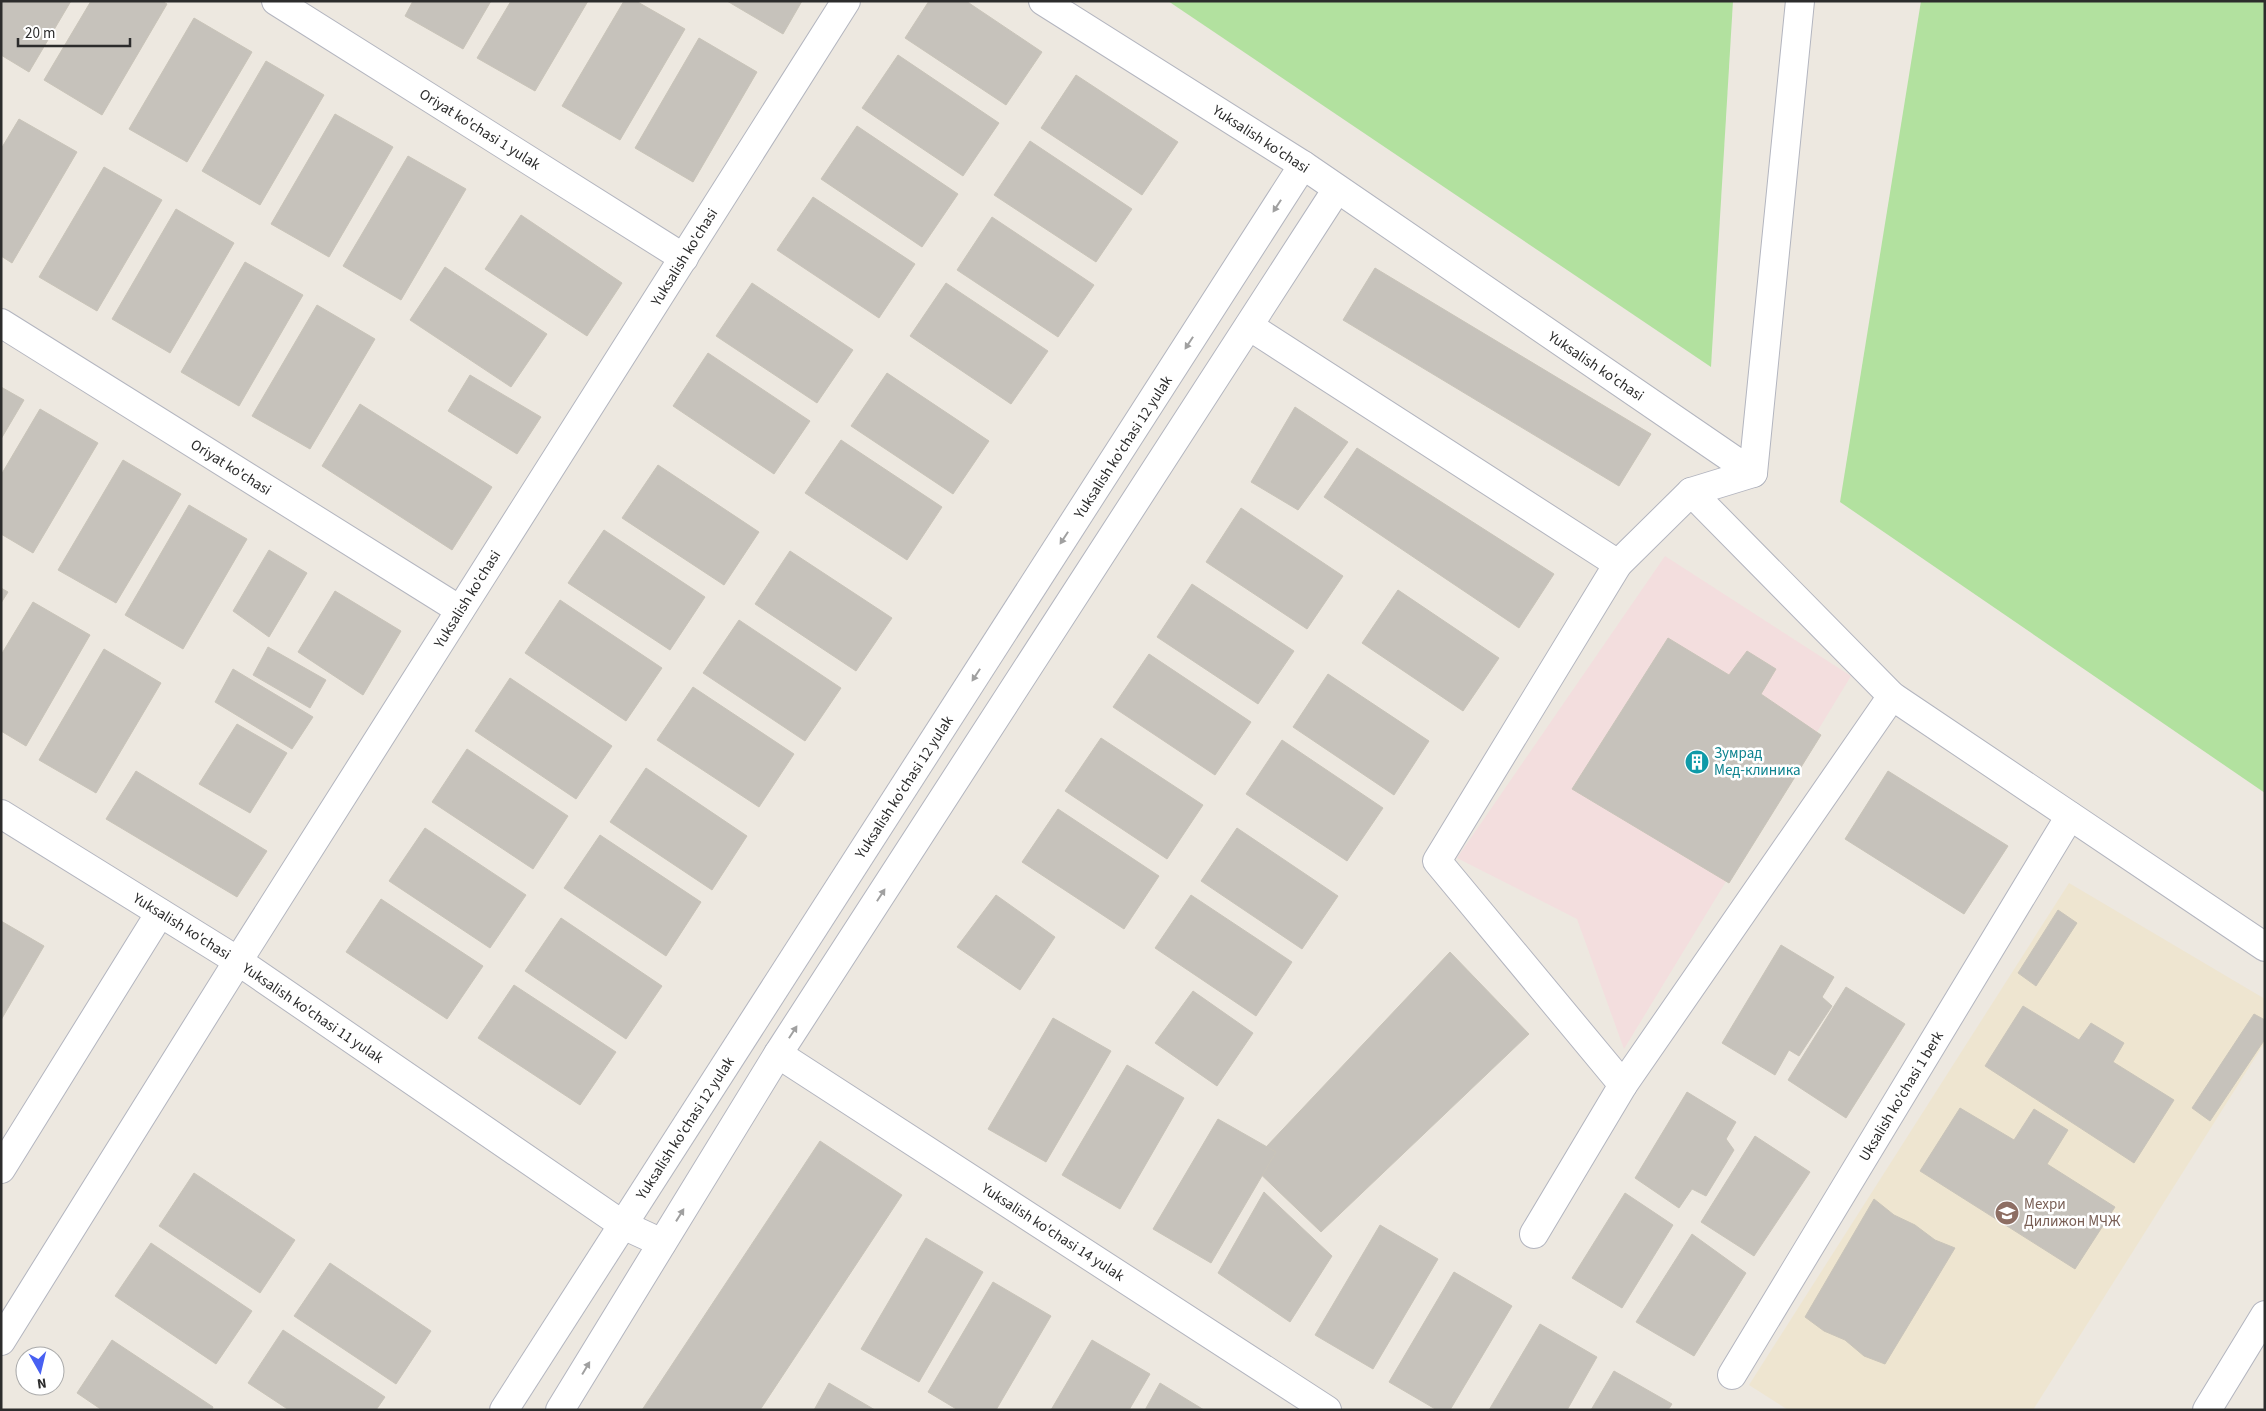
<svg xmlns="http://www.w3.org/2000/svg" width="2266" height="1411" font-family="'Source Sans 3',sans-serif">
	<rect width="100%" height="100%" fill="#ede8e0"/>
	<path fill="#eee5d0" d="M 2069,883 L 2265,999 L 2265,1042 L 2033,1410 L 1788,1410 L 1749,1385 Z"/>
	<path fill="#f3dede" d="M 1665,556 L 1851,676 L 1624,1049 L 1577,919 L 1457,858 Z"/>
	<g fill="#b2e19f">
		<path d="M 1168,1 L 1733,1 L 1711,367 Z"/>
		<path d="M 1921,1 L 2265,1 L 2265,793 L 1840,502 Z"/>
	</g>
	<g fill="#c6c2bb" stroke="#c9c4b9">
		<path d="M 1,1 L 71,1 L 29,72 L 1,55 Z"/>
		<path d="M 91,1 L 162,1 L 167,4 L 102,115 L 44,80 Z"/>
		<path d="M 413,1 L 491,1 L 463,49 L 405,16 Z"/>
		<path d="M 511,1 L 588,1 L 535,91 L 477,58 Z"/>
		<path d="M 624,1 L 636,1 L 685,29 L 620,140 L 562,106 Z"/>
		<path d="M 727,1 L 802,1 L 783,34 Z"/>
		<path d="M 929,1 L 966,1 L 1042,52 L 1006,105 L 905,38 Z"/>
		<path d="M 194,18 L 252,52 L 187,162 L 129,129 Z"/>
		<path d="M 699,38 L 757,72 L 693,182 L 635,148 Z"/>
		<path d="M 898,55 L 999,123 L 963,176 L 862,108 Z"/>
		<path d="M 266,61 L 324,95 L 260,205 L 202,171 Z"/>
		<path d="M 1076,75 L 1178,142 L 1142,195 L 1041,128 Z"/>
		<path d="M 335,114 L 393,147 L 329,257 L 271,224 Z"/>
		<path d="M 19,119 L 77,152 L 12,263 L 1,256 L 1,149 Z"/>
		<path d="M 857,126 L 958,194 L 922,247 L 821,179 Z"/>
		<path d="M 1030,141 L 1132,209 L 1096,262 L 994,195 Z"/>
		<path d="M 408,156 L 466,189 L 401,300 L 343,266 Z"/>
		<path d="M 104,167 L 162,200 L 97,311 L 39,277 Z"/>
		<path d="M 813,197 L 915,264 L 879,318 L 777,250 Z"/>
		<path d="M 176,209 L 234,243 L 170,353 L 112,319 Z"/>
		<path d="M 521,215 L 622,283 L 587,336 L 485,269 Z"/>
		<path d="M 992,217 L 1094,285 L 1058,337 L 957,270 Z"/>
		<path d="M 245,262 L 303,295 L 239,406 L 181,372 Z"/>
		<path d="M 445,267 L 547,334 L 511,387 L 410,320 Z"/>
		<path d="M 1375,268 L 1651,434 L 1619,486 L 1343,320 Z"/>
		<path d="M 752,283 L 853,350 L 817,403 L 716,336 Z"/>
		<path d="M 946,283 L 1048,351 L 1011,404 L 910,336 Z"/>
		<path d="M 317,305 L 375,339 L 310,449 L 252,416 Z"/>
		<path d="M 708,353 L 810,421 L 774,474 L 673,406 Z"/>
		<path d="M 887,373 L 989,441 L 953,494 L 851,426 Z"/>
		<path d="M 470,375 L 541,417 L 517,454 L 448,411 Z"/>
		<path d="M 1,387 L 24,400 L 1,439 Z"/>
		<path d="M 360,404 L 492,487 L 452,550 L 322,466 Z"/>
		<path d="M 1295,407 L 1348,442 L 1298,510 L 1251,482 Z"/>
		<path d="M 40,409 L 98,443 L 33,553 L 1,534 L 1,475 Z"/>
		<path d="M 841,440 L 942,507 L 907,560 L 805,493 Z"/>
		<path d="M 1357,448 L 1554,574 L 1519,628 L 1324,497 Z"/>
		<path d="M 123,460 L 181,494 L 116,603 L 58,570 Z"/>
		<path d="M 658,465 L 759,532 L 724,585 L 622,518 Z"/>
		<path d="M 189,505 L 247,539 L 183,649 L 125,615 Z"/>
		<path d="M 1241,508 L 1343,576 L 1307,629 L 1206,562 Z"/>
		<path d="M 604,530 L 705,597 L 670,650 L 568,583 Z"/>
		<path d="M 269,550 L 307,573 L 269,637 L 233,611 Z"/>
		<path d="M 790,551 L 892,618 L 856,671 L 755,604 Z"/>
		<path d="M 1192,584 L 1294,651 L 1258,704 L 1157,637 Z"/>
		<path d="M 1,588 L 8,592 L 1,603 Z"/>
		<path d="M 1398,590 L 1499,658 L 1463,711 L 1362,643 Z"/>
		<path d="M 335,591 L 401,631 L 363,695 L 298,652 Z"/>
		<path d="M 560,600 L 662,668 L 626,721 L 525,653 Z"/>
		<path d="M 33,602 L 90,635 L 26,746 L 1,731 L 1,655 Z"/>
		<path d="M 739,620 L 841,688 L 805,741 L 703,673 Z"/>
		<path d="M 1668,638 L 1729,675 L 1747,651 L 1776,669 L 1761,694 L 1821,735 L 1729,883 L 1572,789 Z"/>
		<path d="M 268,647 L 326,680 L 310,708 L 253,675 Z"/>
		<path d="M 104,649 L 161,683 L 96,793 L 39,760 Z"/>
		<path d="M 1149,654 L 1251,722 L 1215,775 L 1113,707 Z"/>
		<path d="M 233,669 L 313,717 L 292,749 L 215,702 Z"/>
		<path d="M 1328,674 L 1429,741 L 1394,795 L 1293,727 Z"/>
		<path d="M 510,678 L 612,746 L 576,799 L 475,731 Z"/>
		<path d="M 693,687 L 794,754 L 759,807 L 657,740 Z"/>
		<path d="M 237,724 L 287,753 L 250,813 L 199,784 Z"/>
		<path d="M 1101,738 L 1203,805 L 1167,859 L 1065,791 Z"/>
		<path d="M 1282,740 L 1383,808 L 1347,861 L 1246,794 Z"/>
		<path d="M 467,749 L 568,816 L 533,869 L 432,802 Z"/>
		<path d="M 646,768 L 747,836 L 712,890 L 610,822 Z"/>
		<path d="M 136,771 L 267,851 L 237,897 L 106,819 Z"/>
		<path d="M 1888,771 L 2008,846 L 1964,914 L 1845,839 Z"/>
		<path d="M 1058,809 L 1159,876 L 1124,929 L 1022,862 Z"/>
		<path d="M 425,828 L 526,895 L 490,948 L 389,881 Z"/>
		<path d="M 1237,828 L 1338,896 L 1302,949 L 1201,881 Z"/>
		<path d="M 600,835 L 701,902 L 666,956 L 564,888 Z"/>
		<path d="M 996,895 L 1055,937 L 1020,990 L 957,947 Z"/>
		<path d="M 1191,895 L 1292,962 L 1256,1016 L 1155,948 Z"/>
		<path d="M 381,899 L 483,966 L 447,1019 L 346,952 Z"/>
		<path d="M 2058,910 L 2077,923 L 2036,986 L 2018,973 Z"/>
		<path d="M 561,918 L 662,986 L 626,1039 L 525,971 Z"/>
		<path d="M 1,921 L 44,946 L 1,1020 Z"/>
		<path d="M 1781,945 L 1834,977 L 1822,997 L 1832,1006 L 1799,1056 L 1789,1050 L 1775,1075 L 1722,1043 Z"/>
		<path d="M 1450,952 L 1529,1034 L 1321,1232 L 1250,1164 Z"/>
		<path d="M 514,985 L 616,1052 L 580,1105 L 478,1038 Z"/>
		<path d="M 1846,987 L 1905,1024 L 1846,1118 L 1788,1080 Z"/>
		<path d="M 1193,991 L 1253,1033 L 1217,1086 L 1155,1043 Z"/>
		<path d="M 2023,1006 L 2079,1040 L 2091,1023 L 2124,1043 L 2113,1062 L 2174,1100 L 2134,1163 L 1985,1066 Z"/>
		<path d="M 2254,1014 L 2265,1020 L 2265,1039 L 2210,1121 L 2192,1108 Z"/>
		<path d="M 1053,1018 L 1111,1051 L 1046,1162 L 988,1129 Z"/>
		<path d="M 1127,1065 L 1184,1098 L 1120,1209 L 1062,1175 Z"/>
		<path d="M 1687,1092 L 1736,1122 L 1726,1139 L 1734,1150 L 1706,1196 L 1692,1189 L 1679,1208 L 1635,1178 Z"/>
		<path d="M 1960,1108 L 2014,1140 L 2034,1109 L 2068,1130 L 2047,1164 L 2115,1207 L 2075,1269 L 1920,1171 Z"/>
		<path d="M 1218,1119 L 1276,1152 L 1211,1263 L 1153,1229 Z"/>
		<path d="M 1755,1136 L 1810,1172 L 1754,1256 L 1701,1222 Z"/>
		<path d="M 820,1141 L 902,1195 L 760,1410 L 642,1410 Z"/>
		<path d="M 194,1173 L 295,1240 L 260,1293 L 159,1226 Z"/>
		<path d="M 1264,1192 L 1332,1256 L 1290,1322 L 1218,1273 Z"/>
		<path d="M 1625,1193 L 1673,1225 L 1622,1308 L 1572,1278 Z"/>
		<path d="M 1874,1199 L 1894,1215 L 1915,1225 L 1935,1240 L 1955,1248 L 1885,1364 L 1864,1356 L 1845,1340 L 1824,1331 L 1805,1317 Z"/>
		<path d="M 1380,1225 L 1438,1259 L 1373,1369 L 1315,1335 Z"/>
		<path d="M 1692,1234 L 1746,1273 L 1694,1356 L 1636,1322 Z"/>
		<path d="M 926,1238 L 983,1272 L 919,1382 L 861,1349 Z"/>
		<path d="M 151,1243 L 252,1311 L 216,1364 L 115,1296 Z"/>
		<path d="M 330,1263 L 431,1331 L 396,1384 L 294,1316 Z"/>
		<path d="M 1454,1272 L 1512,1306 L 1450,1410 L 1437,1410 L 1389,1382 Z"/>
		<path d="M 993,1282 L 1051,1316 L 996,1410 L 958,1410 L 928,1392 Z"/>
		<path d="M 1540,1324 L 1597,1357 L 1567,1410 L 1489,1410 Z"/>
		<path d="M 283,1330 L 385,1397 L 376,1410 L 289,1410 L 248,1383 Z"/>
		<path d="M 112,1340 L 213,1407 L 212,1410 L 102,1410 L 77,1393 Z"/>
		<path d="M 1092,1340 L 1150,1374 L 1129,1410 L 1051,1410 Z"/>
		<path d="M 1614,1371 L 1672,1404 L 1668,1410 L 1591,1410 Z"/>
		<path d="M 829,1383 L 875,1410 L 814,1410 Z"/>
		<path d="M 1160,1383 L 1204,1410 L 1145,1410 Z"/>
	</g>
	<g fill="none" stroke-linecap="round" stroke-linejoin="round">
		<defs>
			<g id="minor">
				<path d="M 276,1 L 684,258"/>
				<path d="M 1043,1 L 1303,165 L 1753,473 L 1800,1"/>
				<path d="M 1,323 L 460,610"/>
				<path d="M 1249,326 L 1618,564 L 1437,861 L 1623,1085 L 1534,1234"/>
				<path d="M 1691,492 L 1753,473"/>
				<path d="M 1618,564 L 1691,492 L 1892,696 L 2265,947"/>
				<path d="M 1,814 L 238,961 L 846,1"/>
				<path d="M 778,1054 L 1327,1410"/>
				<path d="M 1623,1085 L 1892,696"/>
				<path d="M 1,1169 L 160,913"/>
				<path d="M 1,1341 L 238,961 L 623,1225 L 662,1243"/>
				<path d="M 1732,1375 L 2070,816"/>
				<path d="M 504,1410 L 1303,165"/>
				<path d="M 560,1410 L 778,1054 L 1337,189"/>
				<path d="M 2207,1410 L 2265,1315"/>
			</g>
		</defs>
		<use href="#minor" stroke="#b3b5bf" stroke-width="30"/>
		<use href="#minor" stroke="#fff" stroke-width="28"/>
	</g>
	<defs><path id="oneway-solid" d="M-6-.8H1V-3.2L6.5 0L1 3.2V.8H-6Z" transform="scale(1.25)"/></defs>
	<g fill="#a0a0a0">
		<use href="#oneway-solid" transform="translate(1277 206) rotate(123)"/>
		<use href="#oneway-solid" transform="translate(1189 343) rotate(123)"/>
		<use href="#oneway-solid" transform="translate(1064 538) rotate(123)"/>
		<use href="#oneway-solid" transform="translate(976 675) rotate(123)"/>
		<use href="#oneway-solid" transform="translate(881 895) rotate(-57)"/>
		<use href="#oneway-solid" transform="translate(793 1032) rotate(-57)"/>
		<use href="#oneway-solid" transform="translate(680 1215) rotate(-58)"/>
		<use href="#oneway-solid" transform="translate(586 1368) rotate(-59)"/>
	</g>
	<defs>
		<symbol id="building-disc" viewBox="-11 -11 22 22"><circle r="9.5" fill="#0f9aa8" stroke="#fff"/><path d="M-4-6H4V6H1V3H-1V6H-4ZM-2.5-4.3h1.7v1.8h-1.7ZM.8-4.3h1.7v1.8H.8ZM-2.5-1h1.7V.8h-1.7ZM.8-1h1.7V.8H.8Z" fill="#fff"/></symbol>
		<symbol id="school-disc" viewBox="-11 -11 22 22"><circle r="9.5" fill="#8d6e63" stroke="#fff"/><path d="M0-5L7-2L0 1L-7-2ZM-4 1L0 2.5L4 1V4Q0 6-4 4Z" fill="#fff"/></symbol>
	</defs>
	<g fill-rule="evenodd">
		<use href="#building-disc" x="1683" y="748" width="28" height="28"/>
		<use href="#school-disc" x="1993" y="1199" width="28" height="28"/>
	</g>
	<g text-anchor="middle" stroke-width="5" stroke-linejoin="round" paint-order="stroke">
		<g font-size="15" fill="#2c2c2c" stroke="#fff">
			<text transform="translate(480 129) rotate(32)" y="5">Oriyat ko'chasi 1 yulak</text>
			<text transform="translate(1261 139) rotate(33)" y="5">Yuksalish ko'chasi</text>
			<text transform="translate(684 257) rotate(-58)" y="5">Yuksalish ko'chasi</text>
			<text transform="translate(1596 366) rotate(34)" y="5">Yuksalish ko'chasi</text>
			<text transform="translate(1123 447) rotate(-57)" y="5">Yuksalish ko'chasi 12 yulak</text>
			<text transform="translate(231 467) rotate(32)" y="5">Oriyat ko'chasi</text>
			<text transform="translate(467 599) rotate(-58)" y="5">Yuksalish ko'chasi</text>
			<text transform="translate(904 787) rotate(-57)" y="5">Yuksalish ko'chasi 12 yulak</text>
			<text transform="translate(182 926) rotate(32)" y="5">Yuksalish ko'chasi</text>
			<text transform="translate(313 1013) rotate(34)" y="5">Yuksalish ko'chasi 11 yulak</text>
			<text transform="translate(1901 1096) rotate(-59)" y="5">Uksalish ko'chasi 1 berk</text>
			<text transform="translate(685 1128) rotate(-57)" y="5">Yuksalish ko'chasi 12 yulak</text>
			<text transform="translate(1053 1232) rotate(33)" y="5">Yuksalish ko'chasi 14 yulak</text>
		</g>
		<g font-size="15" fill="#0d838f" stroke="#fff" text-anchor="start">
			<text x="1714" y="758">Зумрад<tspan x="1714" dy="17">Мед-клиника</tspan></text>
		</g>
		<g font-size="15" fill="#785e54" stroke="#fff" text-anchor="start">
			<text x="2024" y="1209">Мехри<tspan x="2024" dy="17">Дилижон МЧЖ</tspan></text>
		</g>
	</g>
	<rect width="2266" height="1411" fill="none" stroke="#2c2c2c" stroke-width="5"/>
	<g transform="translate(40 1371) rotate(172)"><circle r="24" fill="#ffffff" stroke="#ababab"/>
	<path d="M0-4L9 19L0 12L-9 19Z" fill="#4860f2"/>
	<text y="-8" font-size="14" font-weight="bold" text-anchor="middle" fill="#2c2c2c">N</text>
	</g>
	<path d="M18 38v8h112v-8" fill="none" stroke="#2c2c2c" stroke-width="2.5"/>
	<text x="25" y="38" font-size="15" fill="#2c2c2c" stroke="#ffffff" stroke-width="4" paint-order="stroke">20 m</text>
</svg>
